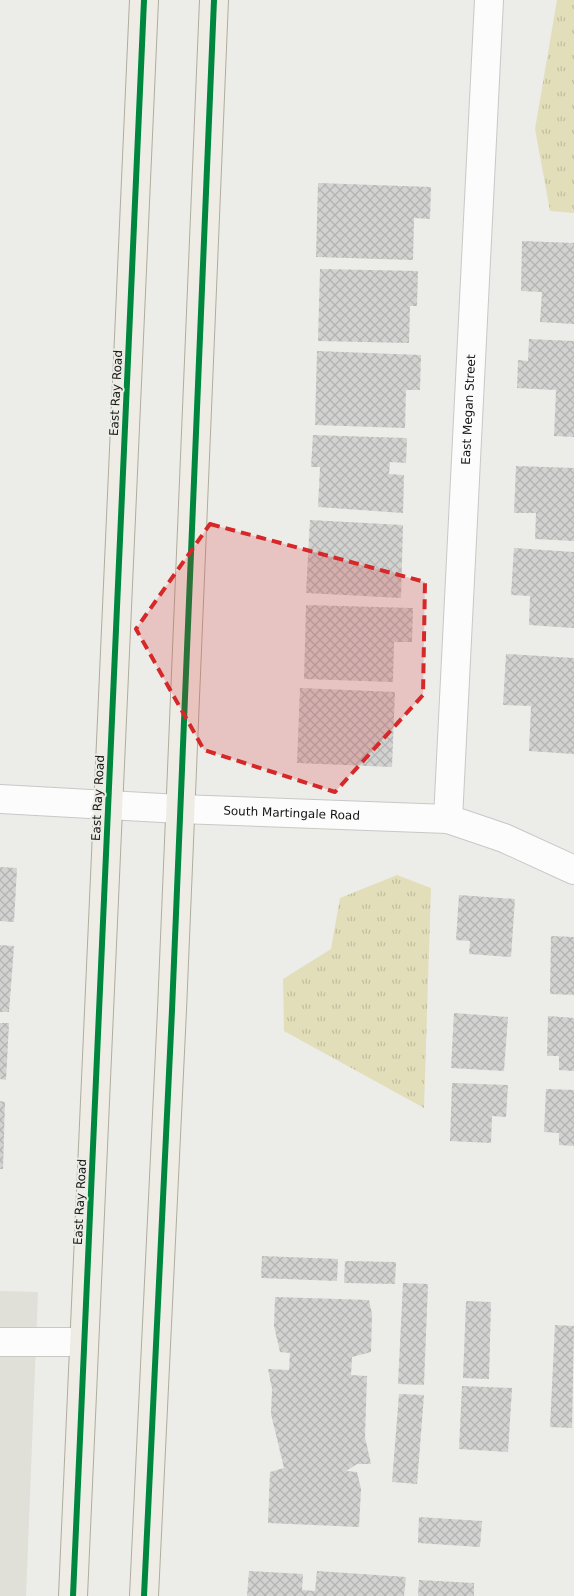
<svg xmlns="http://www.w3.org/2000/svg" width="574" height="1596" font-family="'DejaVu Sans',sans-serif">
	<defs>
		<pattern id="grass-tufts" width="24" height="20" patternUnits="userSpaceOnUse" patternTransform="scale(1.25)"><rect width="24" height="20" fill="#e3deba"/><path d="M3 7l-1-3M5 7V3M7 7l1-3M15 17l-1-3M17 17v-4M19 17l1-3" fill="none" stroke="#c2bd9f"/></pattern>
		<pattern id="building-cross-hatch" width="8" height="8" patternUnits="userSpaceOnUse" patternTransform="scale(1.25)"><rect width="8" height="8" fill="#d2d2d0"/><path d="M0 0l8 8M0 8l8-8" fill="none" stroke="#b3b3b2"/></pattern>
	</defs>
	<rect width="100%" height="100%" fill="#ecece9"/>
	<path fill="#e0e0d8" d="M 0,1291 L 38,1292 L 26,1596 L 0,1596 Z"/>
	<g fill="url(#grass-tufts)">
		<path d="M 557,0 L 574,0 L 574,213 L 550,211 L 535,129 Z"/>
		<path d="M 397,875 L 431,888 L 424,1108 L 284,1031 L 283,979 L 331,949 L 340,898 Z"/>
	</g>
	<g fill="url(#building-cross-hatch)">
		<path d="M 318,183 L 431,187 L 430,219 L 414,218 L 413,260 L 316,257 Z"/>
		<path d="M 522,241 L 574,243 L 574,324 L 540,322 L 542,292 L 521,291 Z"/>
		<path d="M 320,269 L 418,271 L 417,306 L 410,306 L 409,343 L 318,341 Z"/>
		<path d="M 529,339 L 574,341 L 574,437 L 554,436 L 556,390 L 517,388 L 518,360 L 528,361 Z"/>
		<path d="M 317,351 L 421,355 L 420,390 L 406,390 L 405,428 L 315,425 Z"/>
		<path d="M 313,435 L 407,438 L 406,463 L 390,462 L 389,474 L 404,475 L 403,513 L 318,507 L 320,467 L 311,467 Z"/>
		<path d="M 516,466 L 574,468 L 574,541 L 535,539 L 536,513 L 514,513 Z"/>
		<path d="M 310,520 L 403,525 L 401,598 L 306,593 Z"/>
		<path d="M 514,548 L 574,552 L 574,628 L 529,625 L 530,596 L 511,595 Z"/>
		<path d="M 306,605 L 413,608 L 412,642 L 394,642 L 393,682 L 304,679 Z"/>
		<path d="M 506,654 L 574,658 L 574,754 L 529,751 L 531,706 L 503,705 Z"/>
		<path d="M 300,688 L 395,692 L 392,767 L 297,763 Z"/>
		<path d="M 0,867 L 17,868 L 14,922 L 0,921 Z"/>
		<path d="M 459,895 L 515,899 L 511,957 L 469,954 L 470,941 L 456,940 Z"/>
		<path d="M 551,936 L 574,937 L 574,995 L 550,994 Z"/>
		<path d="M 0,945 L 14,946 L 9,1012 L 0,1012 Z"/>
		<path d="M 454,1013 L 508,1017 L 504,1071 L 451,1068 Z"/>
		<path d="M 548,1016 L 574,1018 L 574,1071 L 559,1070 L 559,1056 L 547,1056 Z"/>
		<path d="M 0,1023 L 9,1023 L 6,1080 L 0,1079 Z"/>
		<path d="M 452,1083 L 508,1085 L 506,1117 L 492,1116 L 491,1143 L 450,1141 Z"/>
		<path d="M 546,1089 L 574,1090 L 574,1146 L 559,1145 L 559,1133 L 544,1132 Z"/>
		<path d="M 0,1101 L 5,1102 L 3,1169 L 0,1169 Z"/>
		<path d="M 262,1256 L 338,1259 L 337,1281 L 261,1278 Z"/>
		<path d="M 345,1261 L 396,1262 L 395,1284 L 344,1283 Z"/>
		<path d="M 403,1283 L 428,1284 L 424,1385 L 398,1384 Z"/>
		<path d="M 275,1297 L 369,1300 L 372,1314 L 371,1352 L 352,1357 L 351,1375 L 367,1376 L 365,1437 L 371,1464 L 357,1464 L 346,1471 L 357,1472 L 361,1489 L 359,1527 L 268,1523 L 270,1472 L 284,1468 L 271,1414 L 272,1389 L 268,1369 L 289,1370 L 290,1353 L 280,1352 L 274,1326 Z"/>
		<path d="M 466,1301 L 491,1302 L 489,1379 L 463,1378 Z"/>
		<path d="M 555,1325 L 574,1326 L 572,1428 L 550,1427 Z"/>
		<path d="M 462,1386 L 512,1388 L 508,1452 L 459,1449 Z"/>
		<path d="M 399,1394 L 424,1395 L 417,1484 L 392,1482 Z"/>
		<path d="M 419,1517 L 482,1521 L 480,1547 L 418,1543 Z"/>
		<path d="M 249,1571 L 303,1574 L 302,1590 L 315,1591 L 317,1571 L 406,1577 L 404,1596 L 247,1596 Z"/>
		<path d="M 419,1580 L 474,1583 L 474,1596 L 418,1596 Z"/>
	</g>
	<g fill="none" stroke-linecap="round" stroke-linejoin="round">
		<defs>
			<g id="minor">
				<path id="s1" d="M 0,799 L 180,809 L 448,819 L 504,838 L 574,870"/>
				<path id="s2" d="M 448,819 L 489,0"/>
				<path d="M 0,1342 L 84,1342"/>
			</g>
			<g id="major">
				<path d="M 73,1596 L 144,0"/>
				<path d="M 144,1596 L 172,1010 L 214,0"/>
			</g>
		</defs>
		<use href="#minor" stroke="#c8c8c6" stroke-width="30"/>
		<use href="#major" stroke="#aead9e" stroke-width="30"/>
		<use href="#minor" stroke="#fcfcfc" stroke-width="28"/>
		<use href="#major" stroke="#eeece4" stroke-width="28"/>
		<defs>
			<g id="cycleway">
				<path d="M 73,1596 L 144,0"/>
				<path d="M 144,1596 L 172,1010 L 214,0"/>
			</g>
		</defs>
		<use href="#cycleway" stroke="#edede8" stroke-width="9"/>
		<use href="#cycleway" stroke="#00873e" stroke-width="6"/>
	</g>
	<path fill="#d62828" fill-opacity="0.2" stroke="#d62828" stroke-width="4" stroke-dasharray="10 6" stroke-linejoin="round" d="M 210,524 L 425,582 L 423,695 L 335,792 L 204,750 L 136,629 Z"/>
	<g text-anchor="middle" stroke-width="4" stroke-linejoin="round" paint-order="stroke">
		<g font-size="12" fill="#121210" stroke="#edede8">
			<text transform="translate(116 393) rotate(-87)" y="4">East Ray Road</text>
			<text dy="4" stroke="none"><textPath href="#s2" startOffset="410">East Megan Street</textPath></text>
			<text transform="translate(98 798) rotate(-87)" y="4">East Ray Road</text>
			<text dy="4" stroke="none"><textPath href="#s1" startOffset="292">South Martingale Road</textPath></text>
			<text transform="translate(80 1202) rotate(-87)" y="4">East Ray Road</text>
		</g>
	</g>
</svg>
